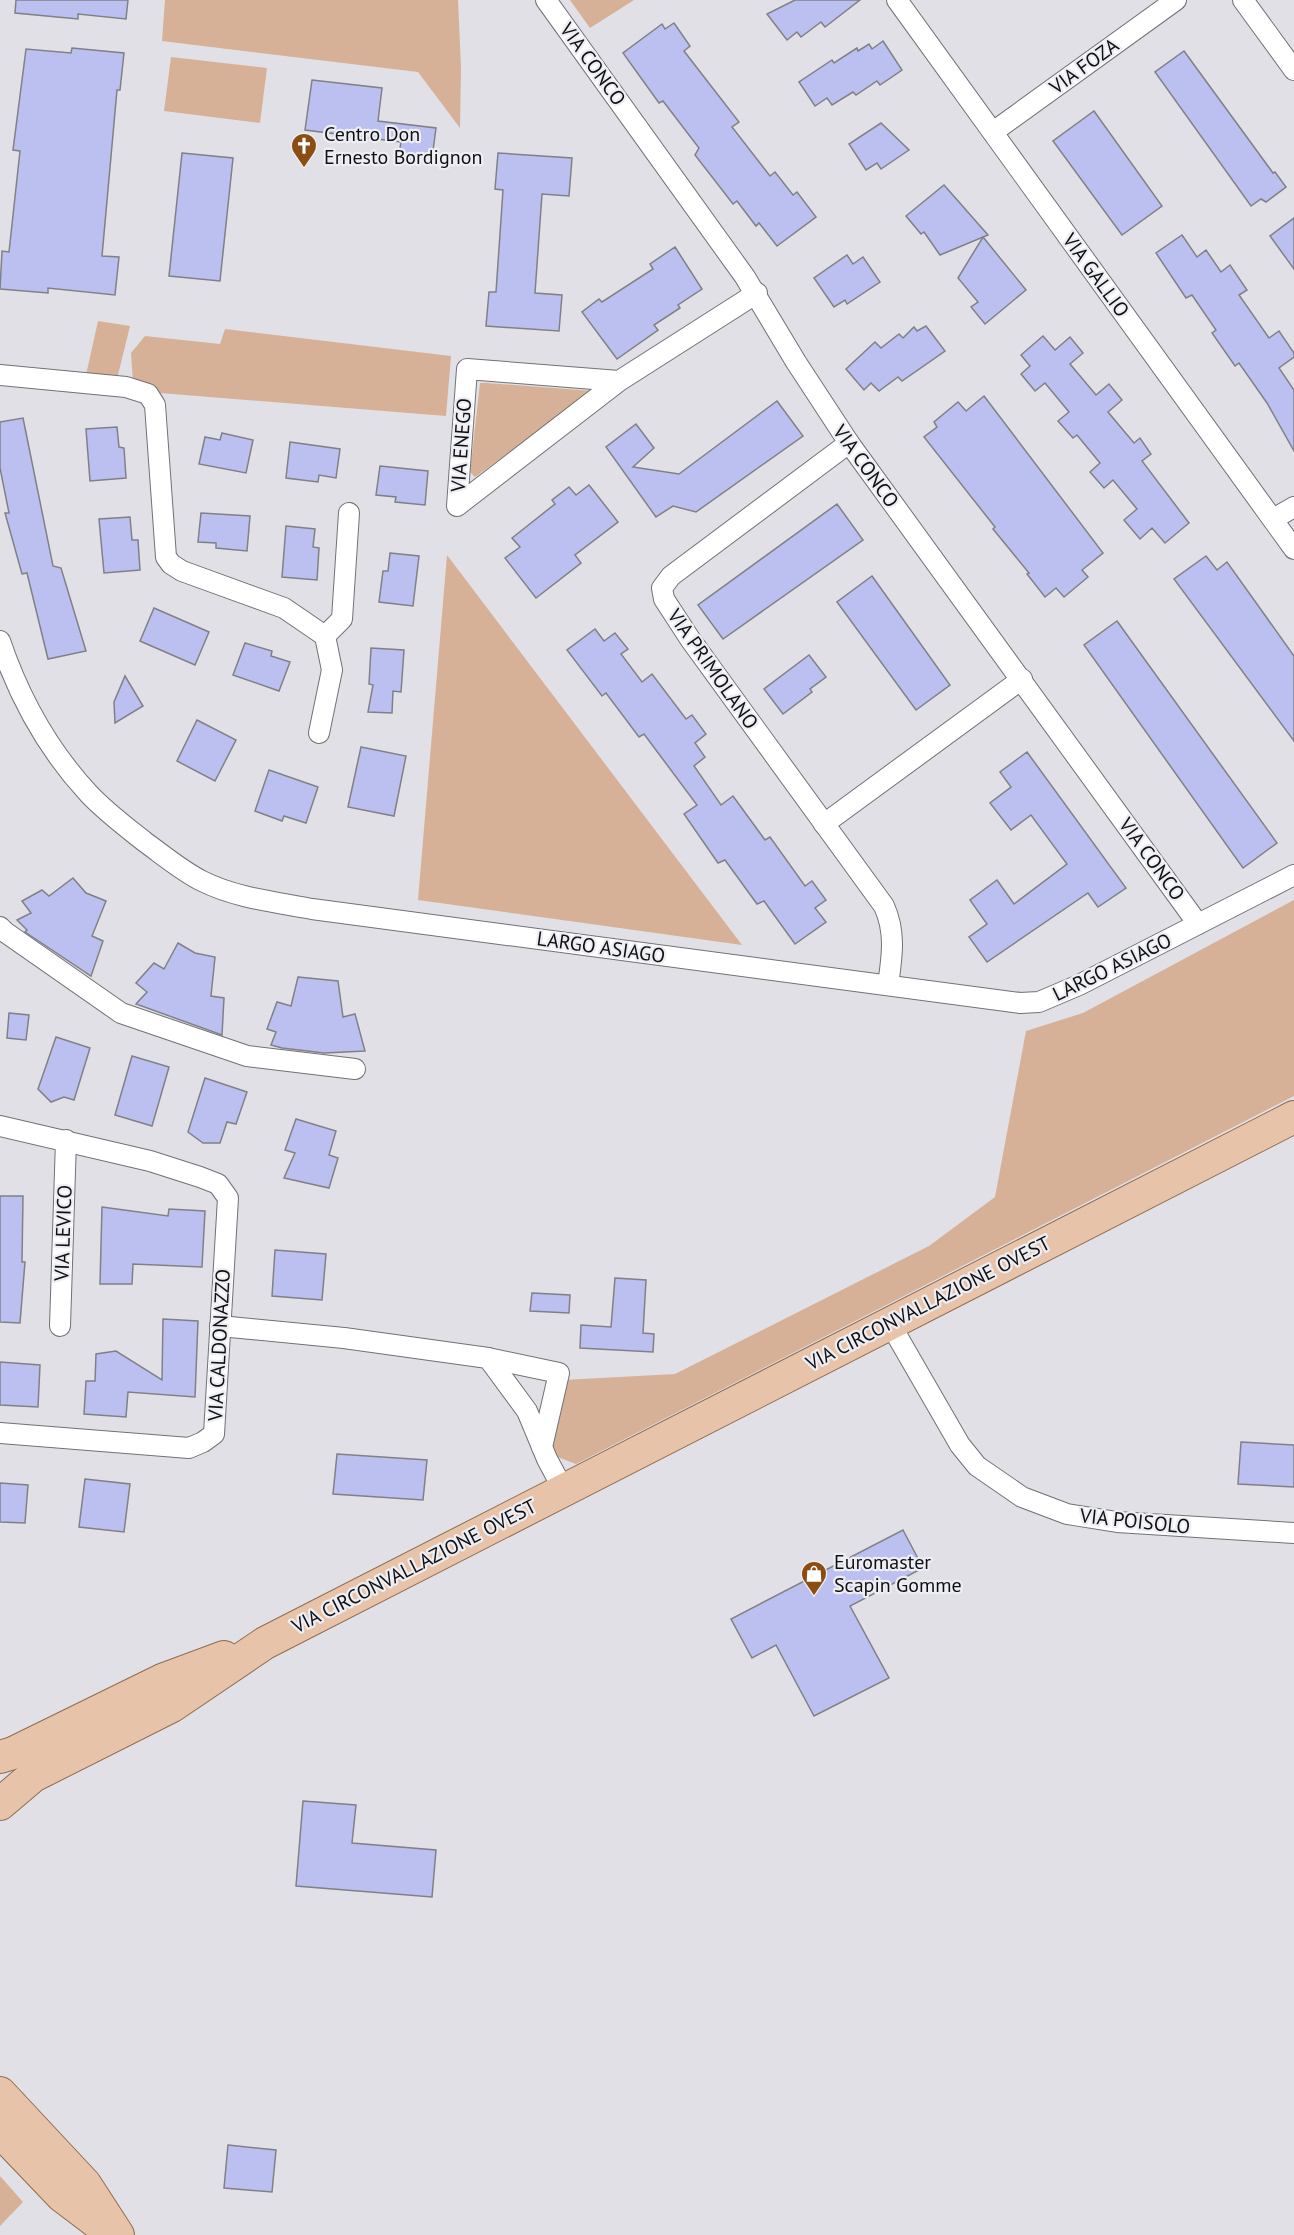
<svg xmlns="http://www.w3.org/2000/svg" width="1294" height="2235" font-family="'PT Sans',sans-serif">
	<rect width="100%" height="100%" fill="#e0e0e6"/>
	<g fill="#d6b197">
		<path d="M 165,0 L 458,0 L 461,68 L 460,128 L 418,72 L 162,41 Z"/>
		<path d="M 570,0 L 634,0 L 590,28 Z"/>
		<path d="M 171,57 L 267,68 L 260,123 L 164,111 Z"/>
		<path d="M 98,321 L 130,326 L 117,379 L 86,375 Z"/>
		<path d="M 225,329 L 451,356 L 446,416 L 160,393 L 133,383 L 131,353 L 145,336 L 220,344 Z"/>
		<path d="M 480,383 L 487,383 L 593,391 L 475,477 L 470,472 Z"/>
		<path d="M 447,555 L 742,945 L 418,900 Z"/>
		<path d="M 1294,900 L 1294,1096 L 576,1464 L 552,1455 L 550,1425 L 563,1380 L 675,1374 L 929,1246 L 995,1197 L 1026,1031 L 1083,1013 Z"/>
		<path d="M 0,2176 L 23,2202 L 0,2226 Z"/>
	</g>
	<g fill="#bbc0f0" stroke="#808186" stroke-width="1.5">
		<path d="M 16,0 L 128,0 L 126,19 L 78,14 L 78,19 L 15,13 Z"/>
		<path d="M 795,0 L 860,0 L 825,27 L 821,22 L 801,37 L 797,32 L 787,40 L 767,14 Z"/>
		<path d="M 674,23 L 690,46 L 684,51 L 739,122 L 732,127 L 770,176 L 775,172 L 793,195 L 797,192 L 816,217 L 777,246 L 759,223 L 756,226 L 737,201 L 733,204 L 695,155 L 699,148 L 663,101 L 659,103 L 623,53 L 662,24 L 665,29 Z"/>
		<path d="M 883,41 L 902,70 L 880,85 L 877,81 L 856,95 L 853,92 L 832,105 L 827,98 L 815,106 L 799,82 L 832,60 L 834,63 L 857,48 L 858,51 L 869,44 L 872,49 Z"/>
		<path d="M 72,48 L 124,53 L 120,90 L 117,90 L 102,256 L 119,257 L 115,295 L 48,288 L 48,293 L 0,289 L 2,251 L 9,252 L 20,151 L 13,150 L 26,49 L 71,53 Z"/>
		<path d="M 1184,51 L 1273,173 L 1275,172 L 1286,187 L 1266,202 L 1261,199 L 1251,206 L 1155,72 Z"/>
		<path d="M 312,80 L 382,88 L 378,121 L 436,128 L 432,158 L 417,156 L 416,163 L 398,161 L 401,142 L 305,130 Z"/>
		<path d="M 1094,111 L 1162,206 L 1122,235 L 1053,141 Z"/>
		<path d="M 881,123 L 909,150 L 881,169 L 877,163 L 866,170 L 849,144 Z"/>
		<path d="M 182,153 L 233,158 L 220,281 L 169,276 Z"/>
		<path d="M 498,153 L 572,158 L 569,196 L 542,194 L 535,293 L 562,295 L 559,331 L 486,326 L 489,292 L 496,292 L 503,190 L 495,189 Z"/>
		<path d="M 944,185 L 988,235 L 940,255 L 924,232 L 921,234 L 906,216 Z"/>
		<path d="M 1294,218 L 1294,269 L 1270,236 Z"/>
		<path d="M 1182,235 L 1197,257 L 1206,250 L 1221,272 L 1230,265 L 1247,290 L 1239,295 L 1269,338 L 1279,331 L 1294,353 L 1294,357 L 1279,368 L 1294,390 L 1294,451 L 1267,403 L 1239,363 L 1235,366 L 1212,333 L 1216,330 L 1192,295 L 1186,298 L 1156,253 Z"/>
		<path d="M 983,237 L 1026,290 L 985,324 L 971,307 L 978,302 L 958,278 Z"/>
		<path d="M 675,247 L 702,289 L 678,305 L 680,308 L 654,325 L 658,330 L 617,359 L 582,312 L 599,299 L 602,302 L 653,269 L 650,264 Z"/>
		<path d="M 847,255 L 853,264 L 863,257 L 880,282 L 847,304 L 845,300 L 834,307 L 814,278 Z"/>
		<path d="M 926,326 L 945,351 L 902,381 L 898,377 L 879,391 L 871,383 L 864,390 L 846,369 L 875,342 L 881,348 L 899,334 L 903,338 L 914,327 L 917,331 Z"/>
		<path d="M 1043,336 L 1055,350 L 1070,337 L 1083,353 L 1070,364 L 1096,395 L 1109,384 L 1122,400 L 1108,412 L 1134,443 L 1140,438 L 1151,454 L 1142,461 L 1189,523 L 1165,543 L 1152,528 L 1140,539 L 1124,520 L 1137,509 L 1113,480 L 1104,488 L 1090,472 L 1100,463 L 1077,435 L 1073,438 L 1058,421 L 1069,412 L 1045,383 L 1035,391 L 1021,374 L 1030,366 L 1021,355 Z"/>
		<path d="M 984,396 L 1103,553 L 1082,570 L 1088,577 L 1064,597 L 1056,588 L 1045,597 L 1027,574 L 1029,573 L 993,529 L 995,527 L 924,437 L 937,427 L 934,422 L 958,402 L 966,411 Z"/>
		<path d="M 777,401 L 803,436 L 696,512 L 673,506 L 656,517 L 606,447 L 636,424 L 654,448 L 633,467 L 679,474 Z"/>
		<path d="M 23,418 L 53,566 L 61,568 L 86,651 L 48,659 L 27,573 L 22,574 L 5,513 L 9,513 L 0,468 L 0,422 Z"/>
		<path d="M 117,427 L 119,447 L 124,448 L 126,478 L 90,481 L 86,429 Z"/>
		<path d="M 222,433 L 253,440 L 246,473 L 199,464 L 205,437 L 220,440 Z"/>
		<path d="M 290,442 L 340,449 L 336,478 L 319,475 L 318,482 L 286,478 Z"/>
		<path d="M 380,466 L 428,471 L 425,505 L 395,502 L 396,497 L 376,495 Z"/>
		<path d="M 589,485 L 618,522 L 575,555 L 581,563 L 536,598 L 505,558 L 520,547 L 512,538 L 555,504 L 552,500 L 569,487 L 576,495 Z"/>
		<path d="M 837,504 L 863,540 L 723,639 L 698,605 Z"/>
		<path d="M 201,513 L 250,516 L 247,551 L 216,548 L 216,543 L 198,542 Z"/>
		<path d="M 130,517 L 132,540 L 138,540 L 140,570 L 104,573 L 99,519 Z"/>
		<path d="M 286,526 L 315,529 L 313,547 L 319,548 L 317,580 L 282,577 Z"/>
		<path d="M 390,553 L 419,556 L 413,606 L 379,602 L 383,571 L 388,571 Z"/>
		<path d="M 1206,556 L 1217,570 L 1227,562 L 1294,656 L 1294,741 L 1174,579 Z"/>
		<path d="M 872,576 L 950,685 L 916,710 L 837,602 Z"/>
		<path d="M 154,608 L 209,632 L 195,665 L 140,641 Z"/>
		<path d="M 1117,621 L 1277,843 L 1243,868 L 1084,645 Z"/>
		<path d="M 595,629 L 604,641 L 615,633 L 628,649 L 621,654 L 642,682 L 652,674 L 686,719 L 692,715 L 706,734 L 695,743 L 705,757 L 694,766 L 721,805 L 733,796 L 765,840 L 770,837 L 805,886 L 812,881 L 826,900 L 815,908 L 826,922 L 795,944 L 764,901 L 757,904 L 725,860 L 718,863 L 684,814 L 697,805 L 644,734 L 639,737 L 606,693 L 602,696 L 567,650 Z"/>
		<path d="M 245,643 L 272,651 L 271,656 L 290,662 L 279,691 L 233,675 Z"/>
		<path d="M 371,648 L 404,650 L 401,692 L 393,691 L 392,713 L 368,712 L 373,685 L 369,684 Z"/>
		<path d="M 809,655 L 826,677 L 810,689 L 812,692 L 783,714 L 764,689 Z"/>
		<path d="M 125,676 L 143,706 L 115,723 L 114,702 Z"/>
		<path d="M 197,720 L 236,740 L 215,781 L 177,761 Z"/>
		<path d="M 361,747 L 406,756 L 394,816 L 348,807 Z"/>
		<path d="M 1027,752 L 1126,888 L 1098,907 L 1088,893 L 987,962 L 969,937 L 987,924 L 970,900 L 997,880 L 1014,904 L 1067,864 L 1031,815 L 1011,830 L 990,803 L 1011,787 L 1000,772 Z"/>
		<path d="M 269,770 L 318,787 L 306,823 L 284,816 L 282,821 L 255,811 Z"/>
		<path d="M 73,878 L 86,893 L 106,901 L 92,936 L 103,941 L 91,976 L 25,932 L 27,930 L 17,920 L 31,913 L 22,901 L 42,890 L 49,896 Z"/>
		<path d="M 178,943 L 195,953 L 215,957 L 211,996 L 224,998 L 222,1035 L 136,1004 L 147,992 L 136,983 L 154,963 L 164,969 Z"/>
		<path d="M 298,977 L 338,981 L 343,1017 L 355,1014 L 365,1051 L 324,1053 L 282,1048 L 271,1045 L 276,1032 L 267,1029 L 277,1002 L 291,1006 Z"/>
		<path d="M 9,1013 L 29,1015 L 26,1040 L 7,1038 Z"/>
		<path d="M 56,1037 L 90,1048 L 74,1100 L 64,1097 L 51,1102 L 38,1089 Z"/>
		<path d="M 132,1056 L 169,1067 L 152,1126 L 115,1115 Z"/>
		<path d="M 205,1078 L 247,1092 L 236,1124 L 227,1122 L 220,1143 L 203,1143 L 188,1132 Z"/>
		<path d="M 296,1119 L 336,1131 L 329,1155 L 338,1158 L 329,1188 L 284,1178 L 295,1153 L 285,1150 Z"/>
		<path d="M 0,1196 L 23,1196 L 22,1262 L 25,1262 L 20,1323 L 0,1322 Z"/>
		<path d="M 102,1207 L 168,1216 L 169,1209 L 205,1211 L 202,1267 L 133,1264 L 132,1284 L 100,1284 Z"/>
		<path d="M 275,1250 L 326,1254 L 322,1300 L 272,1296 Z"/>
		<path d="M 615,1278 L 646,1280 L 643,1333 L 654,1334 L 653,1352 L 580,1348 L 581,1325 L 611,1327 Z"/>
		<path d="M 532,1293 L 570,1295 L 569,1313 L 530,1311 Z"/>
		<path d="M 163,1319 L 198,1321 L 195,1397 L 128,1392 L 126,1417 L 84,1414 L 86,1381 L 95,1381 L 96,1354 L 116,1351 L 162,1380 Z"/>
		<path d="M 0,1362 L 40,1365 L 38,1407 L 0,1405 Z"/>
		<path d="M 1241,1442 L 1294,1445 L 1294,1487 L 1238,1484 Z"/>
		<path d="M 337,1454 L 427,1460 L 423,1500 L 333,1494 Z"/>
		<path d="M 85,1479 L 130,1484 L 124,1532 L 79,1527 Z"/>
		<path d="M 0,1483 L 28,1485 L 25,1523 L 0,1522 Z"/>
		<path d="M 903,1530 L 923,1568 L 850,1606 L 889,1678 L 814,1716 L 776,1645 L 752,1658 L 731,1619 Z"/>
		<path d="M 303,1801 L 356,1805 L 352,1843 L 436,1850 L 432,1897 L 296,1886 Z"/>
		<path d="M 228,2145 L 276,2150 L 272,2192 L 224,2188 Z"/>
	</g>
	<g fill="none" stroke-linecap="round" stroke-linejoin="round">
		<defs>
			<g id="minor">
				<path d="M 546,0 L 745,277 L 796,362 L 849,443 L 1198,924"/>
				<path d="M 897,0 L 1294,549"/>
				<path d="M 1243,0 L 1294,70"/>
				<path d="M 993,132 L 1176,0"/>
				<path d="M 0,375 L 126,387 L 148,394 L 155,405 L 166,557 L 171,564 L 182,571 L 284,608 L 325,636 L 332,670 L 319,733"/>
				<path d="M 619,381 L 467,369 L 457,506 L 619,381 L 757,293"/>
				<path d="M 849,443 L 671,576 L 662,588 L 664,599 L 690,639 L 884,906 C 896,932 892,957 888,985"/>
				<path d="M 1273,519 L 1294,507"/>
				<path d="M 325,636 L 342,619 L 349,513"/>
				<path d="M 0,641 C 19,697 49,751 89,794 C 106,812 126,827 145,842 C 163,855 182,871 202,881 C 236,898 275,902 312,909 L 1020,1003 L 1039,1002 L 1079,985 L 1294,875"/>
				<path d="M 824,824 L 1022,679"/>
				<path d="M 0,927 L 5,932 L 121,1013 L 247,1056 L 355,1069"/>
				<path d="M 0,1126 L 150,1161 L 200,1177 L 218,1184 L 228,1198 L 214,1434 L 203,1442 L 189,1448 L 0,1433"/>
				<path d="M 889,1322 L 960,1445 L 977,1466 L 1022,1497 L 1067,1514 L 1117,1522 L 1294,1533"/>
				<path d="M 60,1326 L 66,1140"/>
				<path d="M 220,1326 L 344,1338 L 488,1358 L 527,1411 L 547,1459 L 563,1489"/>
				<path d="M 488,1358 L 559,1373 L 542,1447"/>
			</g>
			<g id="primary">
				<path d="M 0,1757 L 13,1753 L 162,1680 L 224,1657"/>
				<path d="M 0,1804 L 33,1776 L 172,1706 L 265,1643 L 1294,1117"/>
				<path d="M 0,2093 L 85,2184 L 118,2235"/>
				<path d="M 0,2131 L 62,2196 L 107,2230"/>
			</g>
		</defs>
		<use href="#minor" stroke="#717176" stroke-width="22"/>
		<use href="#primary" stroke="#916c4f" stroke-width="34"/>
		<use href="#minor" stroke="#fff" stroke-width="20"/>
		<use href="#primary" stroke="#e7c4a9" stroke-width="32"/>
	</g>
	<defs>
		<symbol id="church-pin" viewBox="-11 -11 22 30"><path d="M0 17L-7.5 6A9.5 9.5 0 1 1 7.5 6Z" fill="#8b4d11" stroke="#edeef4"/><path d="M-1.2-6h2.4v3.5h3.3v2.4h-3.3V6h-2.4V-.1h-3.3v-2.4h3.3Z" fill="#fff"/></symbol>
		<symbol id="shop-pin" viewBox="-11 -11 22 30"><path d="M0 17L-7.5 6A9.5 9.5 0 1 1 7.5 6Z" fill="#8b4d11" stroke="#edeef4"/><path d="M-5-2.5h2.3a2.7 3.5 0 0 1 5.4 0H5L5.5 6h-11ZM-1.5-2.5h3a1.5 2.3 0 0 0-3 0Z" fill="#fff"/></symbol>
	</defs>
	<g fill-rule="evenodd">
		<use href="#church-pin" x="289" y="131" width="30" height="40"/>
		<use href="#shop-pin" x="799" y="1559" width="30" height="40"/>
	</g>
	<g text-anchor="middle" stroke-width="4.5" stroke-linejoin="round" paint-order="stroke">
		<g font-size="20" fill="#101012" stroke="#edeef4">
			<text transform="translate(593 64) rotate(54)" y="7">VIA CONCO</text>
			<text transform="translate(1084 66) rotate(-36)" y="7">VIA FOZA</text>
			<text transform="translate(1096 275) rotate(54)" y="7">VIA GALLIO</text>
			<text transform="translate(461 445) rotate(-86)" y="7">VIA ENEGO</text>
			<text transform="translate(866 466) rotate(54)" y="7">VIA CONCO</text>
			<text transform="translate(713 669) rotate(55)" y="7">VIA PRIMOLANO</text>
			<text transform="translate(1152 859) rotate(54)" y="7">VIA CONCO</text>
			<text transform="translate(601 947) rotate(8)" y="7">LARGO ASIAGO</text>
			<text transform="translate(1112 967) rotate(-26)" y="7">LARGO ASIAGO</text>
			<text transform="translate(63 1233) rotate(-88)" y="7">VIA LEVICO</text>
			<text transform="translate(928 1303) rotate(-27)" y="7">VIA CIRCONVALLAZIONE OVEST</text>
			<text transform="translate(219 1345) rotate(-87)" y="7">VIA CALDONAZZO</text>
			<text transform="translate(1135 1521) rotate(6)" y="7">VIA POISOLO</text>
			<text transform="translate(414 1566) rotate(-27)" y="7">VIA CIRCONVALLAZIONE OVEST</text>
		</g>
		<g font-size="20" fill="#101012" stroke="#edeef4" text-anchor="start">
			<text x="324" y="141">Centro Don<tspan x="324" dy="23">Ernesto Bordignon</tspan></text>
			<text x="834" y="1569">Euromaster<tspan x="834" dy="23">Scapin Gomme</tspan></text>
		</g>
	</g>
</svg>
